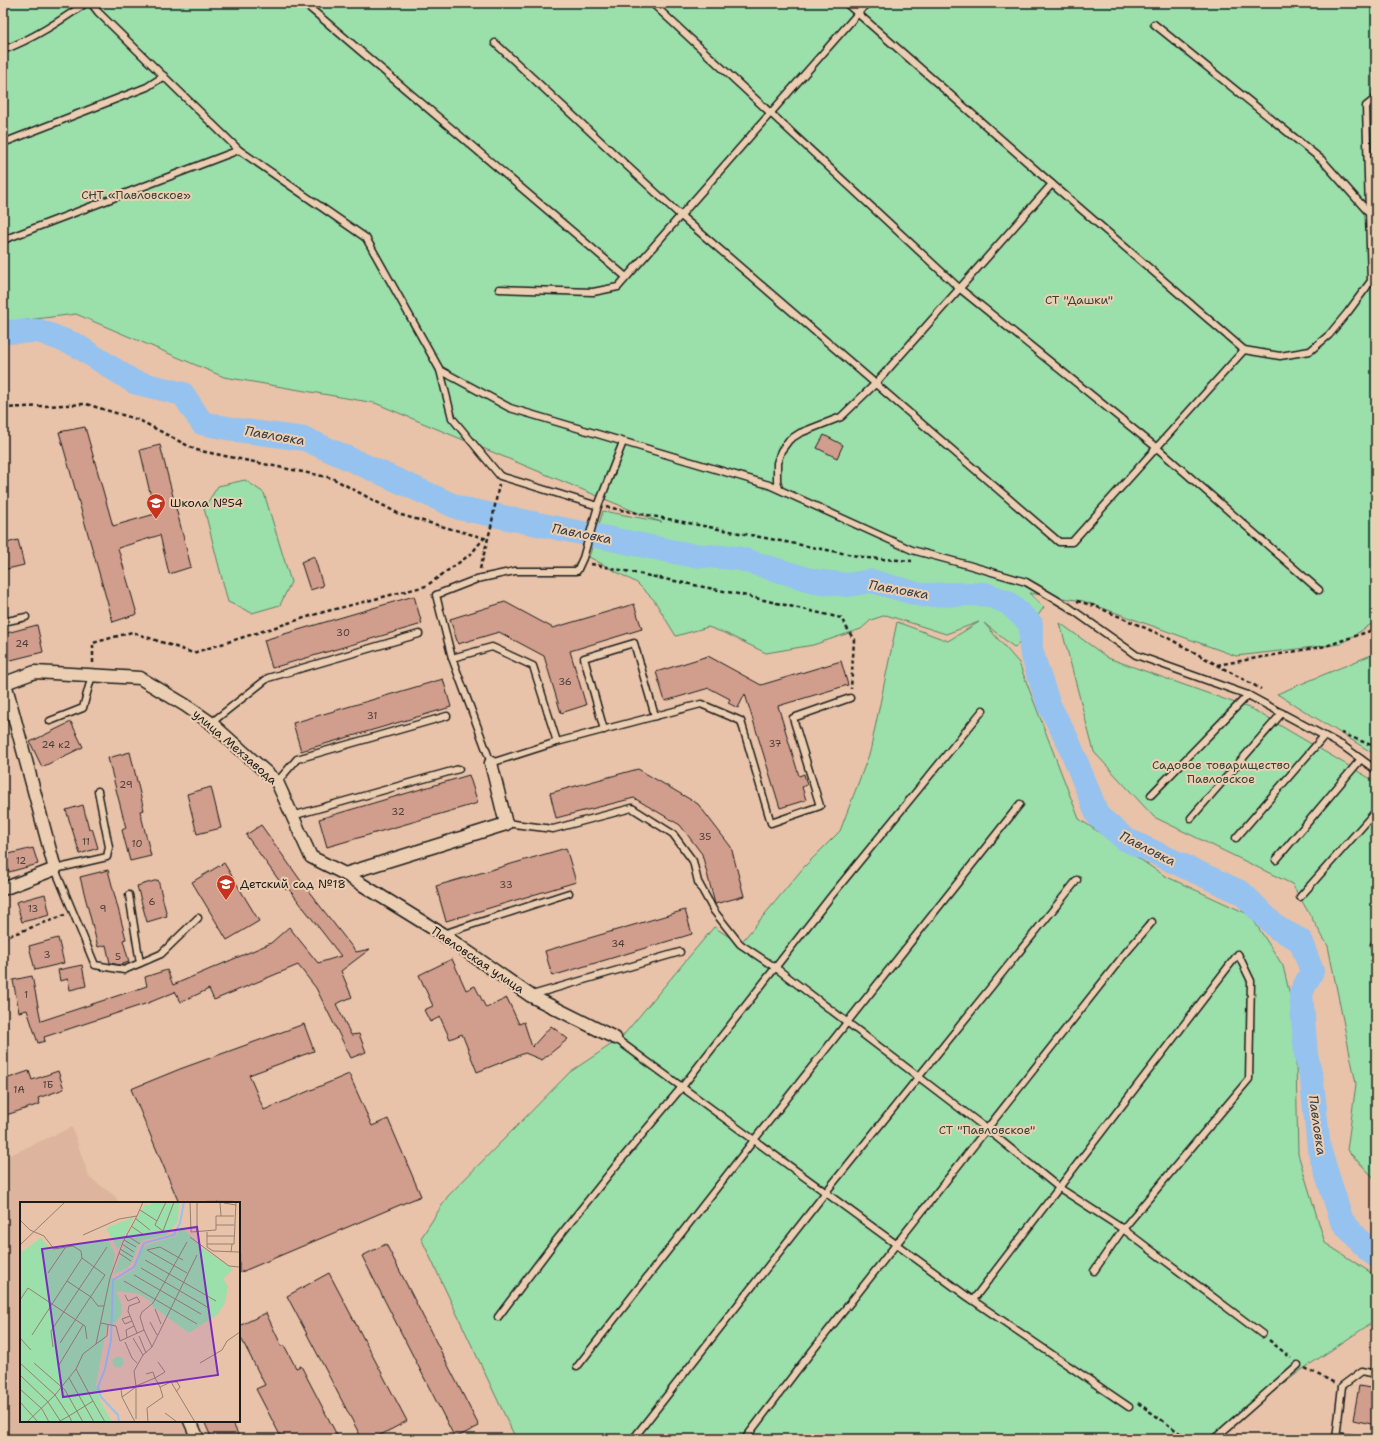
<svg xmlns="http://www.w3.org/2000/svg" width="1379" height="1442" font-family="'Shantell Sans',sans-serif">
	<rect width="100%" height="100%" fill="#e8c3a9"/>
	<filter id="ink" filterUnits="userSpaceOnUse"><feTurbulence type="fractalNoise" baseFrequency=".025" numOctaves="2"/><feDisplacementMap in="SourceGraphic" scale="8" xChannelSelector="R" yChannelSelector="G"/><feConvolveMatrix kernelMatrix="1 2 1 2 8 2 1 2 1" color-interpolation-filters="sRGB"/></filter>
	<g filter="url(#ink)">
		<path fill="#ddb59e" d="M 72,1127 L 89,1177 L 115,1196 L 119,1203 L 21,1203 L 21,1421 L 196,1421 L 202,1439 L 3,1439 L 3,1158 Z"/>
		<g fill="#9bdfab" stroke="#5c7e64">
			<path d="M 3,3 L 1376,3 L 1376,67 L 1372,70 L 1376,228 L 1376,621 L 1341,644 L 1236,656 L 1083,601 L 1029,593 L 1044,607 L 1015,648 L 984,623 L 1019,663 L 1079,819 L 1165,876 L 1250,915 L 1283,966 L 1295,1016 L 1298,1154 L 1325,1243 L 1376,1276 L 1376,1320 L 1300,1371 L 1213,1439 L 516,1439 L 421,1238 L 448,1196 L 570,1072 L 621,1038 L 714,927 L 740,944 L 804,867 L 840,831 L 870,752 L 897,622 L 948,641 L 979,622 L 946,634 L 886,615 L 871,620 L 861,629 L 813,645 L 766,653 L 727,634 L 708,627 L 676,636 L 654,600 L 637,583 L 589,557 L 603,511 L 662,522 L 655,520 L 375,403 L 224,377 L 76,314 L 3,323 Z"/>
			<path d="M 245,480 L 264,493 L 291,582 L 280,605 L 252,613 L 228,602 L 204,508 L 218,486 Z"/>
			<path d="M 1060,623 L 1108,658 L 1252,709 L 1376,782 L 1376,1180 L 1347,1150 L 1356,1084 L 1328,946 L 1292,884 L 1154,817 L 1094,752 Z"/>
			<path d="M 1376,653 L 1376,755 L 1277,694 Z"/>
		</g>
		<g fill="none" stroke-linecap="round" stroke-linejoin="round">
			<path stroke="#95c2ef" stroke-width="24" d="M 3,332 L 39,331 L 76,345 L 134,382 L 183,394 L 202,423 L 237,430 L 305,439 L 459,508 L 690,555 L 737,558 L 814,581 L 848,585 L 871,581 L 921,595 L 985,594 L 1007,602 L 1031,624 L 1031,649 L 1038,673 L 1049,705 L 1068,741 L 1098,816 L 1125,839 L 1242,893 L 1277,928 L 1300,940 L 1312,971 L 1301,993 L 1306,1055 L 1312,1081 L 1319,1149 L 1342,1221 L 1367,1249 L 1376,1256"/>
		</g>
		<g fill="#d19e8e" stroke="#1c1c1c">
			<path d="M 85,427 L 113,526 L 155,514 L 140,450 L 160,445 L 191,567 L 169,574 L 160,535 L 118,548 L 137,614 L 113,622 L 59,432 Z"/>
			<path d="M 824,435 L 843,445 L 837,458 L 817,448 Z"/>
			<path d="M 18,540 L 24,565 L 3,570 L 3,544 Z"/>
			<path d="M 314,556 L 323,586 L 310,590 L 301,562 Z"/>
			<path d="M 414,596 L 422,624 L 272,668 L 264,640 Z"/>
			<path d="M 505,602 L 553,628 L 634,604 L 642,629 L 570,651 L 586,705 L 561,713 L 544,656 L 499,632 L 458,644 L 450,619 Z"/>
			<path d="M 37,625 L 43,652 L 3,662 L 3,634 Z"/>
			<path d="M 708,656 L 761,685 L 841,661 L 848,685 L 778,706 L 799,776 L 804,774 L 807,785 L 802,787 L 806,800 L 780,808 L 745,694 L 738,708 L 728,703 L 730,699 L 709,688 L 665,701 L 656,672 Z"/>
			<path d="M 443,679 L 451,707 L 301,751 L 293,723 Z"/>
			<path d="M 71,722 L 83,747 L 42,767 L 30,742 Z"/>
			<path d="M 130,752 L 144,810 L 140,811 L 151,856 L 130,861 L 122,830 L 126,828 L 108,758 Z"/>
			<path d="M 638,769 L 698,804 L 731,847 L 744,896 L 715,904 L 702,854 L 680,825 L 634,798 L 556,818 L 550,793 Z"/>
			<path d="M 469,775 L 478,803 L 327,847 L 319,819 Z"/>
			<path d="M 211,787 L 221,828 L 197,834 L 187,794 Z"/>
			<path d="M 83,805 L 89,829 L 92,828 L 98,848 L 80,854 L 66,810 Z"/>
			<path d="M 261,825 L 306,888 L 356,952 L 370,949 L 341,971 L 352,997 L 336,1004 L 351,1035 L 359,1034 L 366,1052 L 351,1058 L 316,988 L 298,965 L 214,1000 L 209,989 L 181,1002 L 175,991 L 175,992 L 148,1003 L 44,1037 L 45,1041 L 38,1043 L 27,1010 L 19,1012 L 13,980 L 32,976 L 41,1021 L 147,986 L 145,977 L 167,970 L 173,985 L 271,943 L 289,927 L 318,963 L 341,956 L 288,888 L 286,890 L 246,835 Z"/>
			<path d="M 33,848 L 38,864 L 9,872 L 5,855 Z"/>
			<path d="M 566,848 L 576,882 L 446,921 L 436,886 Z"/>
			<path d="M 224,863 L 259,921 L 227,940 L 192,882 Z"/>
			<path d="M 108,870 L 126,939 L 123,940 L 129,962 L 120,965 L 110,963 L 106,945 L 98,947 L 80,877 Z"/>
			<path d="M 158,880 L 167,916 L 147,922 L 137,886 Z"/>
			<path d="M 45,894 L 50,915 L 22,922 L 16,902 Z"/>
			<path d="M 685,910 L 692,934 L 552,976 L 545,951 Z"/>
			<path d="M 58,938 L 64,963 L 35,970 L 29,946 Z"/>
			<path d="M 452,959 L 466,990 L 475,986 L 486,1008 L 507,998 L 519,1024 L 524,1022 L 532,1047 L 551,1026 L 568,1039 L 542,1060 L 525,1053 L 477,1072 L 462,1034 L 450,1039 L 440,1017 L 430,1022 L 424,1010 L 433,1006 L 419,975 Z"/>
			<path d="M 82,965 L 86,986 L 70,990 L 68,979 L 60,981 L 58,970 Z"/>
			<path d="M 304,1024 L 314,1051 L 249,1075 L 264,1110 L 349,1074 L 372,1126 L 388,1119 L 421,1196 L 239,1273 L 239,1203 L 179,1203 L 131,1089 L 180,1069 Z"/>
			<path d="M 29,1071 L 32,1080 L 58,1071 L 64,1089 L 38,1098 L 40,1104 L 3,1116 L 3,1080 Z"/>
			<path d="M 386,1244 L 479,1426 L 455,1438 L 362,1256 Z"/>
			<path d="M 329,1273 L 407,1421 L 373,1439 L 362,1439 L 287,1296 Z"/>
			<path d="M 266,1313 L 282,1347 L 284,1345 L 296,1368 L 301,1366 L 339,1439 L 282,1439 L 256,1389 L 265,1385 L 239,1334 L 239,1326 Z"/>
			<path d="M 1359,1386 L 1376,1389 L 1376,1425 L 1353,1420 Z"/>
			<path d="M 204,1421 L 232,1421 L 240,1439 L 212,1439 Z"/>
		</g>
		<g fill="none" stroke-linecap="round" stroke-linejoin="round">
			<defs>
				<g id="service">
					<path d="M 91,3 L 98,12 L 239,150 L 366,238 L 440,370 L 510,408 L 769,485 L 912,550 L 968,565 L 1026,582 L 1067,606 L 1136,655 L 1248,695 L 1343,746 L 1376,770"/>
					<path d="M 304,3 L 626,277"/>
					<path d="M 652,3 L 959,288 L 1157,448 L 1319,590"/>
					<path d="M 1154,24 L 1322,160 L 1369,213"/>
					<path d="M 495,43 L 681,216 L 1059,542 L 1072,542 L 1244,350"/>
					<path d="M 3,50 C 33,39 60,21 86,3"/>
					<path d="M 3,143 L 147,87 L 164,76"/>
					<path d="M 1052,184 L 1244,350 L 1280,356 L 1310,351 L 1329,335 L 1348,312 L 1371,281 L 1366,106 L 1376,98"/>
					<path d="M 3,240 L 239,150"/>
					<path d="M 499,289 L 593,292 L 618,287 L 867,3"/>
					<path d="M 440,370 L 452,418 L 500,476 L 598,506"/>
					<path d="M 623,442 L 598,506 L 583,558 L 577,571 L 515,571 L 477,579 L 436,595 L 452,658 L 491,763 L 557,742 L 701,704 L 741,721 L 771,823 L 820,806 L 793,718 L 850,698"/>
					<path d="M 779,489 L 777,480 L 777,463 L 781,451 L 789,440 L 800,433 L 841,417 L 875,384 L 1052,184 L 846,3"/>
					<path d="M 3,622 L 26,617"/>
					<path d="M 452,658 L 492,647 L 533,666 L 557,742"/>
					<path d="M 50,721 L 83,708 L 92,675"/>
					<path d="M 211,723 L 268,678 L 419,634"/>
					<path d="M 604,730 L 584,658 L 634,643 L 655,716"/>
					<path d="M 277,782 L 297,759 L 447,716"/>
					<path d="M 98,791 L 109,847 L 107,857 L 55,869 L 95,965 L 124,970 L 161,954 L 198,918"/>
					<path d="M 1151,795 L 1248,695"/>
					<path d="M 292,816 L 459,769"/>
					<path d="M 1191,818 L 1282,713"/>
					<path d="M 506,823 L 553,829 L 632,808 L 673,834 L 693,861 L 698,882 L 714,911 L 740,944 L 776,968 L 983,1126 L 1058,1187 L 1123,1229 L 1262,1334"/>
					<path d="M 1236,838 L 1324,736"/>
					<path d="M 1276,860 L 1361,759"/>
					<path d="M 129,895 L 140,963"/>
					<path d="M 1300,897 L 1376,811"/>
					<path d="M 443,934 L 569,893"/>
					<path d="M 1374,945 L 1376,943"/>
					<path d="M 532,995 L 680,952"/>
					<path d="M 615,1038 L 968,1297 L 1129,1407"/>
					<path d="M 973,1300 L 1238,954 L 1251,981 L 1249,1079 L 1123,1229 L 1094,1271"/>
					<path d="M 498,1317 L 554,1243 L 614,1168 L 682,1087 L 832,895 L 983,710"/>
					<path d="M 577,1367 L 754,1140 L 1020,804"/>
					<path d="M 1336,1436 L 1357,1439"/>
					<path d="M 633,1439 L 826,1192 L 1077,880"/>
					<path d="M 745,1439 L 798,1369 L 1123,956 L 1152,922"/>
					<path d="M 1214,1439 L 1298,1365"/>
					<path d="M 1336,1439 L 1342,1386 L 1362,1371 L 1376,1374"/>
				</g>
				<g id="minor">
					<path d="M 345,874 L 442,934 L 531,996 L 615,1038"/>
					<path d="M 3,889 L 55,869 L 5,683 L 35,672 L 140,678 L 185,705 L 211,723 L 277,782 L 311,857 L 345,874 L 506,824 L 491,763"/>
					<path d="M 190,1421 L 198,1439"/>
				</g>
			</defs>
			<use href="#service" stroke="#1c1c1c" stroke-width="9"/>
			<use href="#minor" stroke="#1c1c1c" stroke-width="15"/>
			<g stroke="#1c1c1c" stroke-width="2.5" stroke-dasharray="4 3" stroke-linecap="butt">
				<path d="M 3,408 L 86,404 L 139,420 L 196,450 L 332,478 L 401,515 L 488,539"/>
				<path d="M 606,507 L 868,558 L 912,561"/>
				<path d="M 591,564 L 738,594 L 841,618 L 854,640 L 851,689"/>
				<path d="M 480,569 L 491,527 L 499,484"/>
				<path d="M 1077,601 L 1095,606 L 1168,638 L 1261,689"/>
				<path d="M 93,663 L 93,643 L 132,632 L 193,653 L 320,613 L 426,586 L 471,554 L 484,538"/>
				<path d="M 1217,665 L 1326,646 L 1376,629"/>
				<path d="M 1341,733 L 1376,747"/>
				<path d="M 3,938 L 65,915"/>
				<path d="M 1269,1340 L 1291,1358"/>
				<path d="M 1305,1368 L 1335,1383"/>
				<path d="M 1138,1403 L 1188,1439"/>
			</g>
			<use href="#service" stroke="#eccfb2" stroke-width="6"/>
			<use href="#minor" stroke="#eccfb2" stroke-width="12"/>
		</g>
	</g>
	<defs>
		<symbol id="school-pin" viewBox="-11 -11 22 30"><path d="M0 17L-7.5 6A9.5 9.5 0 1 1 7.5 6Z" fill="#c8321e" stroke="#eccfb2"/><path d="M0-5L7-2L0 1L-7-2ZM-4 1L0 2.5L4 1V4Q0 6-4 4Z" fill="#fff"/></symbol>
	</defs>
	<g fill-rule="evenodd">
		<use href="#school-pin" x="145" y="492" width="22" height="30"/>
		<use href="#school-pin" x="215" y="873" width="22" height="30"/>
	</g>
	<g text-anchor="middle" stroke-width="4" stroke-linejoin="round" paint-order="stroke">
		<g font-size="10" fill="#493c38">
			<text x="343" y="636">30</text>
			<text x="22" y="647">24</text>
			<text x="565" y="685">36</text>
			<text x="372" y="719">31</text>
			<text x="775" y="747">37</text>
			<text x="56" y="748">24 к2</text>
			<text x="126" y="788">29</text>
			<text x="398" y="815">32</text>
			<text x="705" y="840">35</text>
			<text x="86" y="845">11</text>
			<text x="137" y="847">10</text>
			<text x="21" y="864">12</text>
			<text x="506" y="888">33</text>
			<text x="152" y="905">6</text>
			<text x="33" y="912">13</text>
			<text x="103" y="912">9</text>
			<text x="618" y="947">34</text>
			<text x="47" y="958">3</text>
			<text x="118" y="960">5</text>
			<text x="26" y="998">1</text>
			<text x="48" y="1088">1Б</text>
			<text x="19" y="1093">1А</text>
		</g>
		<g font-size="12" fill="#354339" stroke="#eccfb2">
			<text x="136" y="199">СНТ «Павловское»</text>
			<text x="1079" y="304">СТ "Дашки"</text>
			<text x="1221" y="769">Садовое товарищество<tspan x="1221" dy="14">Павловское</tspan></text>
			<text x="987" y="1134">СТ "Павловское"</text>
		</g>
		<g font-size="12" fill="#1c1c1c" stroke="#eccfb2" text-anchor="start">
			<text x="170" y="507">Школа №54</text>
			<text x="240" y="888">Детский сад №18</text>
		</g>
		<g font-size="12" fill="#1c1c1c" stroke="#eccfb2">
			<text transform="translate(235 747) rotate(41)" y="4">улица Мехзавода</text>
			<text transform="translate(478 960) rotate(34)" y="4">Павловская улица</text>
		</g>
		<g font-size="13" font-style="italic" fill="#343d46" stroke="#eccfb2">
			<text transform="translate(275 435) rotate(10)" y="5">Павловка</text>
			<text transform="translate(582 533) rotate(11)" y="5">Павловка</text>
			<text transform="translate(899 589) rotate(10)" y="5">Павловка</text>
			<text transform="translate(1148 848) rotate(27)" y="5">Павловка</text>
			<text transform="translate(1318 1125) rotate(82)" y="5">Павловка</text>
		</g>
	</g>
	<g transform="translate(20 1202)">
		<rect width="220" height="220" fill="#e8c3a9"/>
		<path d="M 131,0 L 159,0 L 158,19 L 146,33 L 124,38 L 118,43 L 113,59 L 107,66 L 94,72 L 107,34 L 125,2 L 130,4 ZM 114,15 L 104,36 L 98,48 L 86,26 ZM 161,24 L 181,45 L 213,67 L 203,77 L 208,84 L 205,101 L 198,112 L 169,131 L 132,104 L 133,101 L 119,92 L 96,89 L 102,103 L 101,113 L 94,123 L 89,122 L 88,119 L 76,182 L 80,199 L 92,220 L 0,220 L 0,51 L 21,36 L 30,47 L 88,37 L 95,52 L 91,75 L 97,78 L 115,67 L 122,47 L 127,43 L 156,34 ZM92.5 160a5.5 5.5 0 1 1 11 0a5.5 5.5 0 1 1-11 0Z" fill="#9bdfab"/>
		<path fill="none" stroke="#95c2ef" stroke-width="2" d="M 99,220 L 98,213 L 81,195 L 78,185 L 85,167 L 91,138 L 93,78 L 114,65 L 124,41 L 154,33 L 160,21 L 164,0"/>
		<path fill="none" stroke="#968071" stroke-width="1" d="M 146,0 L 135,23 L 143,29 L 154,0M 170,0 L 171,30 L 196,28 L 196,23 L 214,23M 187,0 L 204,0M 200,1 L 201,14M 204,1 L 216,3M 120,8 L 137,19M 115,16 L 130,28M 0,18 L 10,28 L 24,34 L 34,47 L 53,44 L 61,49 L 62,56 L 47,79M 196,23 L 196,14 L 214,14M 111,24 L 124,33M 220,24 L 220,71M 177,30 L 177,0M 187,30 L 187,34 L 214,34M 63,33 L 99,17 L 117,14 L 123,0M 106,33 L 120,42M 187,34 L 187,45 L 193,49 L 219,50M 170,35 L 209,64 L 219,65M 104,38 L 116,45M 102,42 L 114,50M 187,42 L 212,42M 0,43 L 45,0M 100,47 L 113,55M 127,48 L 167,71M 127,48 L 140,45 L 163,58M 211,50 L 212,42 L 214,42 L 216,0M 99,51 L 111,59M 125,58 L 196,99M 121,66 L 189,106M 28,71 L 45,46M 114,73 L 181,112M 104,79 L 177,122M 105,93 L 108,99 L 117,95 L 120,100 L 109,104 L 108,109 L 117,131M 0,98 L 8,86 L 65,124 L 67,137M 135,107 L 141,122M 110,114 L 102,117 L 105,122 L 112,119M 130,120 L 137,133M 81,121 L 96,124 L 100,139 L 124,128 L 132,145 L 123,153 L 114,169 L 116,184 L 135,176 L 140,185 L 151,180M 124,128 L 120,115 L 122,110 L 133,101 L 167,40M 12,133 L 47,79 L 71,95 L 78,104 L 84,104M 119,134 L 126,151M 0,136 L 11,148M 107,136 L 106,128 L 114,124M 113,136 L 123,153M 105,140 L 112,156 L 117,161M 40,141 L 85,73 L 62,56M 76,142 L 87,134 L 88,123M 33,145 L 31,129 L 87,45M 132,145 L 177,53M 0,161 L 35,193 L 7,220M 14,161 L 45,188 L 63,220M 180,161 L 202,148 L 207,139 L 220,130M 39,163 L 63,123M 56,167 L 73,199 L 49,214 L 35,193 L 56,167 L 63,152 L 76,142 L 90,76 L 103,40 L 117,14M 126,172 L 133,170 L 135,176 L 145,170 L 138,160M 0,173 L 28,200 L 41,220M 49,176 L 74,220M 151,180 L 175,220M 151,180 L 157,180 L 160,185 L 156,190M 116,186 L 116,217M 0,187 L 22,207 L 29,220M 101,187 L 102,195 L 116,185M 102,195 L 115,220M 73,199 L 85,220M 0,200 L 18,220M 145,211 L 157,220M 38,220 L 49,214 L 52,220M 128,220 L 127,206 L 143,195 L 140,185"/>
		<path fill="#7b2cbf" fill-opacity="0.15" stroke="#7b2cbf" stroke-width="2" d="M 177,25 L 198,173 L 43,195 L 22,47 Z"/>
		<rect width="220" height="220" fill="none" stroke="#1c1c1c" stroke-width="2"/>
	</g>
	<rect width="1379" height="1442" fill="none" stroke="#eccfb2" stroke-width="16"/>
	<rect x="8" y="8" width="1363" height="1426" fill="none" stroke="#1c1c1c" stroke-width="1.5" filter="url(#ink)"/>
</svg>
